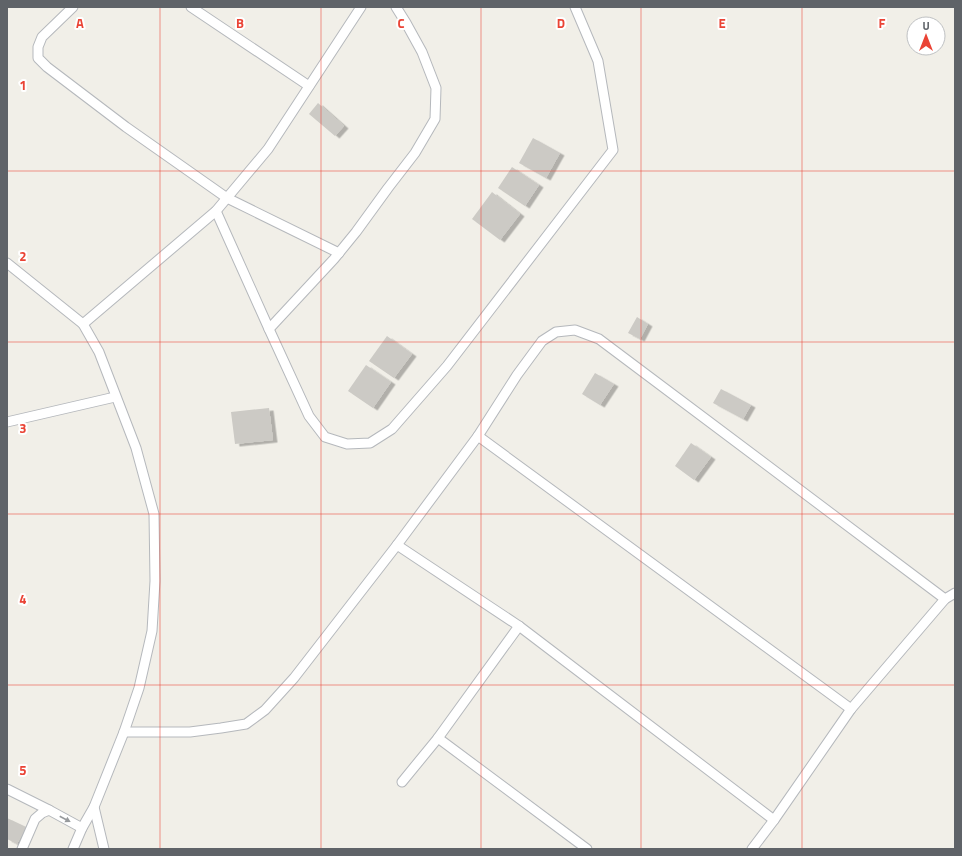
<svg xmlns="http://www.w3.org/2000/svg" width="962" height="856" font-family="'Titillium Web',sans-serif">
	<defs>
		<filter id="shadow"><feDropShadow dx="4.5" dy="2.5" stdDeviation="0" flood-color="#0004"/></filter>
	</defs>
	<rect width="100%" height="100%" fill="#f1efe8"/>
	<g fill="#cccac5" filter="url(#shadow)">
		<path d="M 318,103 L 344,126 L 335,136 L 309,114 Z"/>
		<path d="M 533,138 L 560,153 L 546,178 L 519,163 Z"/>
		<path d="M 512,167 L 539,185 L 525,206 L 498,188 Z"/>
		<path d="M 492,192 L 520,214 L 500,240 L 472,219 Z"/>
		<path d="M 637,317 L 648,324 L 640,339 L 628,333 Z"/>
		<path d="M 387,336 L 412,354 L 394,378 L 369,361 Z"/>
		<path d="M 366,365 L 391,382 L 373,408 L 348,391 Z"/>
		<path d="M 595,373 L 614,384 L 600,405 L 582,394 Z"/>
		<path d="M 721,389 L 751,405 L 743,419 L 713,403 Z"/>
		<path d="M 269,408 L 273,440 L 235,444 L 231,412 Z"/>
		<path d="M 691,443 L 711,457 L 694,480 L 675,466 Z"/>
		<path d="M 7,818 L 26,827 L 17,844 L 7,839 Z"/>
	</g>
	<g fill="none" stroke-linecap="round" stroke-linejoin="round">
		<defs>
			<g id="lane">
				<path d="M 73,7 L 42,37 L 38,47 L 38,58 L 47,67 L 126,127 L 227,198 L 339,253"/>
				<path d="M 191,7 L 309,86"/>
				<path d="M 216,211 L 269,329 L 309,416 L 325,437 L 347,444 L 370,443 L 392,429 L 447,366 L 613,150 L 598,61 L 575,7"/>
				<path d="M 7,263 L 83,324 L 99,352 L 136,448 L 154,514 L 155,581 L 152,631 L 139,688 L 124,732 L 94,807 L 82,828 L 73,849"/>
				<path d="M 83,324 L 216,211 L 268,149 L 361,7"/>
				<path d="M 269,329 L 334,259 L 356,232 L 388,188 L 415,153 L 435,119 L 436,88 L 422,52 L 406,23 L 396,7"/>
				<path d="M 7,422 L 115,397"/>
				<path d="M 478,436 L 851,709"/>
				<path d="M 397,545 L 519,626 L 774,820"/>
				<path d="M 124,732 L 190,732 L 221,728 L 246,724 L 265,710 L 294,678 L 397,545 L 478,436 L 517,375 L 542,341 L 556,332 L 575,330 L 599,339 L 945,599"/>
				<path d="M 438,738 L 587,849"/>
				<path d="M 402,782 L 438,738 L 519,626"/>
				<path d="M 7,789 L 49,810"/>
				<path d="M 94,807 L 104,849"/>
				<path d="M 22,849 L 35,819 L 42,813 L 49,810 L 82,828"/>
				<path d="M 752,849 L 774,820 L 851,709 L 945,599 L 955,593"/>
			</g>
		</defs>
		<use href="#lane" stroke="#b5b8bc" stroke-width="11"/>
		<use href="#lane" stroke="#fff" stroke-width="9"/>
	</g>
	<defs><path id="oneway-solid" d="M-6-.8H1V-3.2L6.5 0L1 3.2V.8H-6Z"/></defs>
	<use fill="#979a9d" href="#oneway-solid" transform="translate(65 819) rotate(28)"/>
	<path fill="none" stroke="#ea4335" stroke-width="1" stroke-opacity="0.55" d="M 160,7 L 160,849M 321,7 L 321,849M 481,7 L 481,849M 641,7 L 641,849M 802,7 L 802,849M 7,171 L 955,171M 7,342 L 955,342M 7,514 L 955,514M 7,685 L 955,685"/>
	<g font-size="13" text-anchor="middle" font-weight="bold" fill="#ea4335" stroke="#fff" stroke-width="4" stroke-linejoin="round" paint-order="stroke">
		<text x="80" y="28">A</text>
		<text x="240" y="28">B</text>
		<text x="401" y="28">C</text>
		<text x="561" y="28">D</text>
		<text x="722" y="28">E</text>
		<text x="882" y="28">F</text>
		<text x="23" y="90">1</text>
		<text x="23" y="261">2</text>
		<text x="23" y="433">3</text>
		<text x="23" y="604">4</text>
		<text x="23" y="775">5</text>
	</g>
	<rect width="962" height="856" fill="none" stroke="#5f6368" stroke-width="16"/>
	<g transform="translate(926 36)"><circle r="19" fill="#ffffff" stroke="#bfc1c3"/>
	<path d="M0-3L7 15L0 10L-7 15Z" fill="#ea4335"/>
	<text y="-6" font-size="11" font-weight="bold" text-anchor="middle" fill="#5f6368">U</text>
	</g>
</svg>
